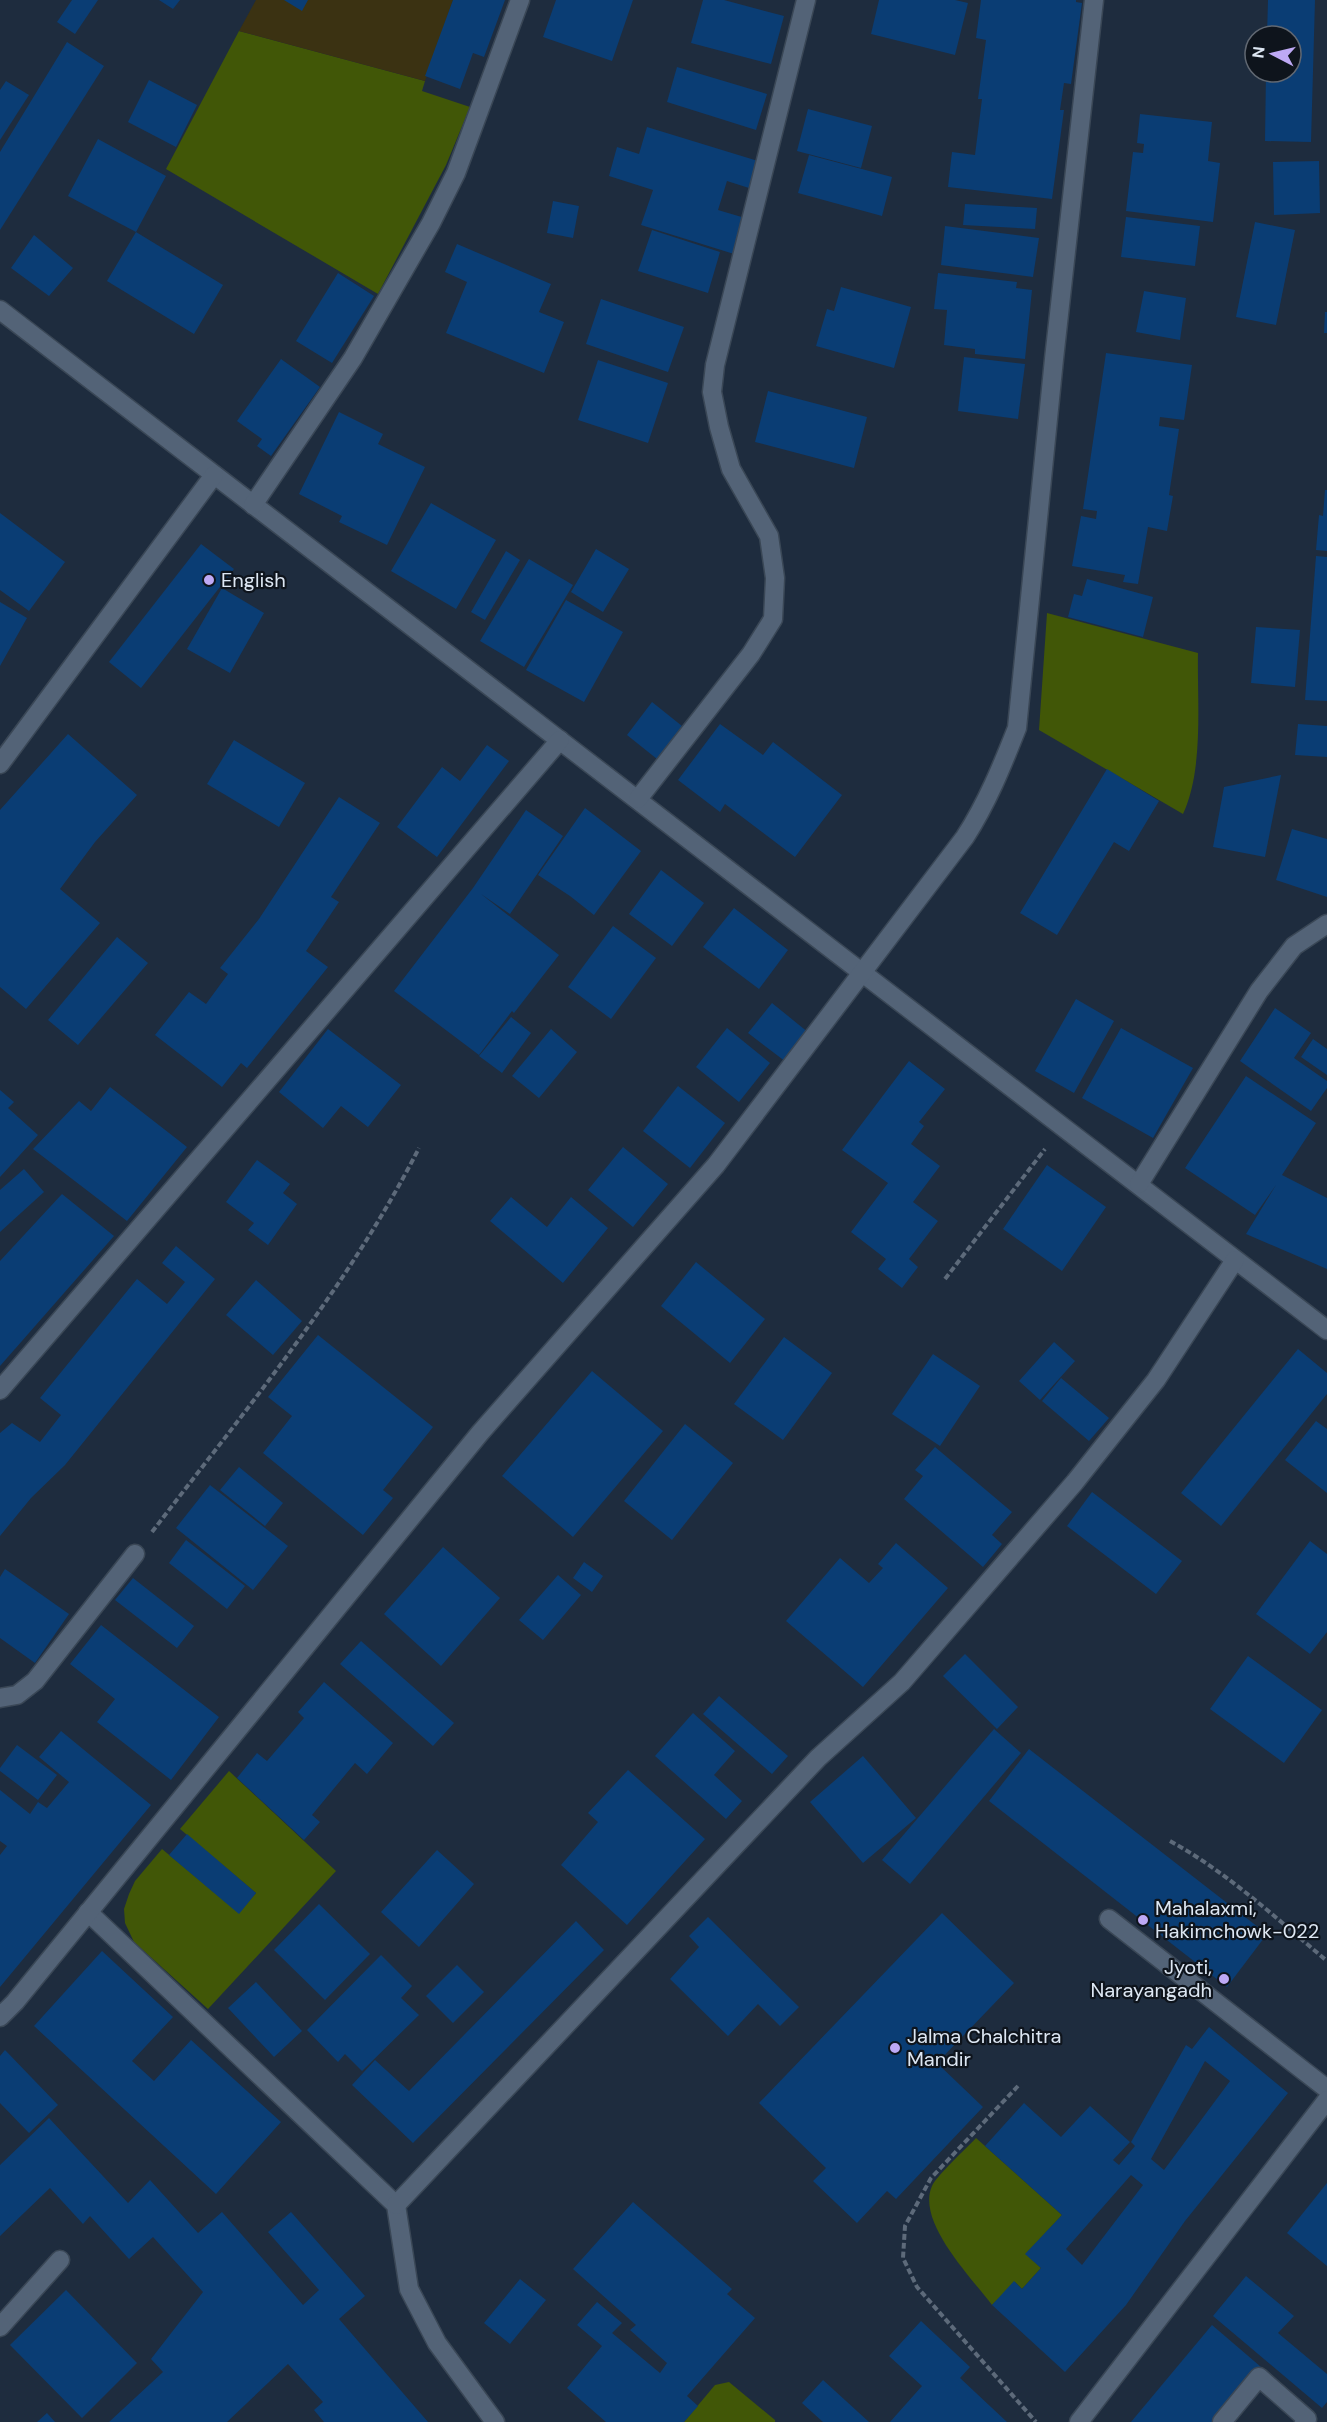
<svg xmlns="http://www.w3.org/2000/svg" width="1327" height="2422" font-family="'DM Sans',sans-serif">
	<rect width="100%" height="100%" fill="#1e2c3e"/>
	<g fill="#415707">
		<path d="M 239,31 L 425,81 L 422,91 L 470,107 L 446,165 L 378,294 L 166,169 Z"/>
		<path d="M 1047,613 L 1198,653 C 1197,702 1204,769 1183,814 L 1039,730 Z"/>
		<path d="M 229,1771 L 336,1871 L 208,2009 L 134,1942 L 125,1923 L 124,1909 L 129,1894 L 135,1881 L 162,1849 L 239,1913 L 256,1893 L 180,1829 Z"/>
		<path d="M 976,2138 L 1062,2215 L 1026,2254 L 1041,2268 L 1022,2289 L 1015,2282 L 992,2305 C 972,2278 916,2222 932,2186 C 937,2175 966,2149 976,2138 Z"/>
		<path d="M 729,2382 L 775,2420 L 775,2422 L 684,2422 L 715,2385 Z"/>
	</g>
	<path fill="#3b3212" d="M 256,0 L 453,0 L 425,81 L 239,31 Z"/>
	<g fill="#0a3d74" fill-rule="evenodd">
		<path d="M 72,0 L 98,0 L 75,34 L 57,22 Z"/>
		<path d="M 159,0 L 180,0 L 173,9 Z"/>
		<path d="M 284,0 L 308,0 L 302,11 Z"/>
		<path d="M 453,0 L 505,0 L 484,57 L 473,53 L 460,89 L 425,76 Z"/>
		<path d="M 556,0 L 633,0 L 612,61 L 543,37 Z"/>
		<path d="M 703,0 L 724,0 L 784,16 L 771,64 L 691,43 Z"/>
		<path d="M 879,0 L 955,0 L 968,3 L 955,55 L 871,34 Z"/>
		<path d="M 981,0 L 1076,0 L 1076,2 L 1082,3 L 1071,84 L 1064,83 L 1060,110 L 1064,110 L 1052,199 L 948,187 L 952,152 L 975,155 L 982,99 L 978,99 L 986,40 L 976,38 Z"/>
		<path d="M 1268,0 L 1315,0 L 1311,142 L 1265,141 L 1266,72 L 1291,72 L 1291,36 L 1267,36 Z"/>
		<path d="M 67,42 L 104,66 L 0,230 L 0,152 Z"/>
		<path d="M 677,67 L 767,94 L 756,130 L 667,102 Z"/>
		<path d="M 149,80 L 197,105 L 176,147 L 128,122 Z"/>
		<path d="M 6,81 L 29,95 L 0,140 L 0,90 Z"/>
		<path d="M 808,109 L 872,126 L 861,168 L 797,151 Z"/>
		<path d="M 1140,114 L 1212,122 L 1208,161 L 1220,163 L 1213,222 L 1126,211 L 1133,152 L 1143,153 L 1144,144 L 1137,143 Z"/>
		<path d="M 647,127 L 758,161 L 749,188 L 727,181 L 718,210 L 745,218 L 734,254 L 641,225 L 653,190 L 609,176 L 617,147 L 639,154 Z"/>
		<path d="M 98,139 L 166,176 L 136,232 L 68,196 Z"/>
		<path d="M 809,155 L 892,177 L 882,216 L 798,193 Z"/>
		<path d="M 1319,161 L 1320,213 L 1274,215 L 1273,162 Z"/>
		<path d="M 553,201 L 579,206 L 573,238 L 547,233 Z"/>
		<path d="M 965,204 L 1037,208 L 1035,229 L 963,225 Z"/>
		<path d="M 1126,217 L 1200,226 L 1195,266 L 1121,257 Z"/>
		<path d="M 1255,222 L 1295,230 L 1276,325 L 1236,317 Z"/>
		<path d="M 945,226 L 1039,238 L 1033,277 L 941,265 Z"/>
		<path d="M 652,230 L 720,252 L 708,293 L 638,271 Z"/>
		<path d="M 136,232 L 223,285 L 194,334 L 107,281 Z"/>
		<path d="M 34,235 L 73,268 L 49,296 L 11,268 Z"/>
		<path d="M 457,244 L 551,284 L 539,312 L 564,322 L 544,373 L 446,333 L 467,282 L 445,272 Z"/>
		<path d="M 338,273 L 374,296 L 332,363 L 296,341 Z"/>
		<path d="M 938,273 L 1017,282 L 1016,288 L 1032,290 L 1025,359 L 975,354 L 975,349 L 944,345 L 947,310 L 934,309 Z"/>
		<path d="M 841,287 L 911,307 L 894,368 L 816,346 L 827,309 L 834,311 Z"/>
		<path d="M 1144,291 L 1186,298 L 1180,340 L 1136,332 Z"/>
		<path d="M 601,299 L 684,327 L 668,372 L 586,344 Z"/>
		<path d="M 1325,312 L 1327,312 L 1327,333 L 1324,333 Z"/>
		<path d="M 1106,353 L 1192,365 L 1184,420 L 1160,417 L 1159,426 L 1179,429 L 1169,495 L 1173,496 L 1167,531 L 1148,527 L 1138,584 L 1123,582 L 1125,575 L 1072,566 L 1081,516 L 1096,519 L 1097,511 L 1083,509 Z"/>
		<path d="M 964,357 L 1025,364 L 1018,419 L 958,411 Z"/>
		<path d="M 281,359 L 320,387 L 271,456 L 257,446 L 262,439 L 237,421 Z"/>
		<path d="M 598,360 L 668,383 L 648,443 L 578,420 Z"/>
		<path d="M 768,391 L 867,417 L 854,468 L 755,442 Z"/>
		<path d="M 339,412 L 383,434 L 378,444 L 425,467 L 387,545 L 339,522 L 342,516 L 299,494 Z"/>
		<path d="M 1325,490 L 1327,490 L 1327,551 L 1316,550 L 1319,515 L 1323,516 Z"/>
		<path d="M 431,503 L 496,540 L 456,609 L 391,571 Z"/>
		<path d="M 0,513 L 65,562 L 29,611 L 0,590 Z"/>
		<path d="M 201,544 L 234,569 L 141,688 L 109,662 Z"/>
		<path d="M 596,549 L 629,569 L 603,612 L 571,592 Z"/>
		<path d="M 506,551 L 520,560 L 485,620 L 471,612 Z"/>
		<path d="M 1316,556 L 1327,557 L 1327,701 L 1305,700 Z"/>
		<path d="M 529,559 L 573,585 L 524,667 L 480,641 Z"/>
		<path d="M 1087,579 L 1153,597 L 1143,637 L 1068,617 L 1074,594 L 1082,596 Z"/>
		<path d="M 222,588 L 264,613 L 230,673 L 187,649 Z"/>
		<path d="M 566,600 L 623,632 L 584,702 L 526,670 Z"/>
		<path d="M 0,602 L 27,618 L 0,666 Z"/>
		<path d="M 1256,627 L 1300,630 L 1295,687 L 1251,683 Z"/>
		<path d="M 652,702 L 682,726 L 657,759 L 627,735 Z"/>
		<path d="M 720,724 L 763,755 L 773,742 L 842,795 L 795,857 L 725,804 L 720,812 L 678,780 Z"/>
		<path d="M 1298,724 L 1327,726 L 1327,757 L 1295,755 Z"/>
		<path d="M 68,734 L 137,795 L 95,842 L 60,889 L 100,923 L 26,1009 L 0,987 L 0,810 Z"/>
		<path d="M 234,740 L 305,783 L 279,827 L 207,784 Z"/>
		<path d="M 487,745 L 509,761 L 437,857 L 397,827 L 442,767 L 460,781 Z"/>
		<path d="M 1107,769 L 1159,801 L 1129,851 L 1114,842 L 1057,935 L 1020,913 Z"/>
		<path d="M 1281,775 L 1265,857 L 1213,847 L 1224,787 Z"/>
		<path d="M 339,797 L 380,823 L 331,897 L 339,902 L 306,951 L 328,967 L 247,1068 L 241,1063 L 222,1087 L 155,1035 L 189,992 L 206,1004 L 228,974 L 220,968 L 259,919 Z"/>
		<path d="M 585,808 L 641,851 L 594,915 L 570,896 L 538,875 Z"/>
		<path d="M 526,810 L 563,836 L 510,914 L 481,894 L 559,955 L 514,1013 L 512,1011 L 479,1055 L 394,991 L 473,888 Z"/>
		<path d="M 1292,829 L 1327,839 L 1327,897 L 1276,880 Z"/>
		<path d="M 661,870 L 704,903 L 672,946 L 629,914 Z"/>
		<path d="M 734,908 L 788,950 L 759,989 L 703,947 Z"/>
		<path d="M 613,926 L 656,958 L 611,1019 L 568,987 Z"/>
		<path d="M 117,937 L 148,963 L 78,1045 L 48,1020 Z"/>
		<path d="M 1076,999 L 1114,1021 L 1074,1093 L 1035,1071 Z"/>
		<path d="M 772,1003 L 809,1033 L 786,1062 L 748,1033 Z"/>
		<path d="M 1275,1008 L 1311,1033 L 1294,1058 L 1327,1081 L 1327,1088 L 1311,1111 L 1240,1061 Z"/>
		<path d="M 511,1017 L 531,1033 L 502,1073 L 479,1056 Z"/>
		<path d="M 727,1028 L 770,1063 L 739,1102 L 696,1067 Z"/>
		<path d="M 1121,1028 L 1193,1068 L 1153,1138 L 1082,1098 Z"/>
		<path d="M 328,1029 L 401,1085 L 368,1127 L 341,1106 L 323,1128 L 279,1092 Z"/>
		<path d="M 551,1029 L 577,1052 L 539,1098 L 512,1076 Z"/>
		<path d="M 1313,1039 L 1327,1049 L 1327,1075 L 1301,1057 Z"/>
		<path d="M 909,1061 L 945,1089 L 919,1122 L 924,1126 L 911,1144 L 940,1166 L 913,1202 L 938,1221 L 909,1259 L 918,1267 L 902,1288 L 878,1269 L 886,1259 L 851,1232 L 888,1183 L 842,1150 Z"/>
		<path d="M 1246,1076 L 1316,1123 L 1282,1175 L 1327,1198 L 1327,1269 L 1246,1234 L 1276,1185 L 1255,1215 L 1185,1168 Z"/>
		<path d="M 678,1086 L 725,1123 L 690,1168 L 643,1131 Z"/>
		<path d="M 110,1087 L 187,1147 L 127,1221 L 33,1149 L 79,1101 L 91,1111 Z"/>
		<path d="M 0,1090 L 14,1102 L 8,1108 L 38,1135 L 0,1177 Z"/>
		<path d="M 623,1147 L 668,1184 L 633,1227 L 588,1190 Z"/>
		<path d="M 257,1160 L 290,1184 L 283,1193 L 297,1204 L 268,1245 L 248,1230 L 254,1223 L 226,1202 Z"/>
		<path d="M 1047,1165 L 1106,1207 L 1062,1271 L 1003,1229 Z"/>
		<path d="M 24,1169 L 44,1192 L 0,1232 L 0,1190 Z"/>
		<path d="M 62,1194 L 114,1236 L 0,1366 L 0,1261 Z"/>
		<path d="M 511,1197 L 547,1227 L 571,1197 L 608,1228 L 563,1283 L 490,1221 Z"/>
		<path d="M 176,1246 L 215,1279 L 65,1465 L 31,1498 L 0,1536 L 0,1433 L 12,1423 L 40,1442 L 61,1415 L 40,1398 L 137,1279 L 167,1304 L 185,1282 L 162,1263 Z"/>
		<path d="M 696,1262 L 765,1319 L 730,1363 L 661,1306 Z"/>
		<path d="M 256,1280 L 302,1321 L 273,1355 L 226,1315 Z"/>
		<path d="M 318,1335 L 433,1427 L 383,1490 L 393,1498 L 363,1535 L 263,1453 L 292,1416 L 268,1397 Z"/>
		<path d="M 784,1337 L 832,1373 L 783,1440 L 734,1404 Z"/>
		<path d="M 1054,1342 L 1075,1361 L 1040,1400 L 1019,1381 Z"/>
		<path d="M 1298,1349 L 1327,1373 L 1327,1394 L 1221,1526 L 1181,1493 Z"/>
		<path d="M 933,1354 L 980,1386 L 940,1446 L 892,1414 Z"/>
		<path d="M 592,1371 L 663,1431 L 573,1537 L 502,1476 Z"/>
		<path d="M 1061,1378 L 1109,1418 L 1089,1441 L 1042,1401 Z"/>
		<path d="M 1316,1421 L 1327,1429 L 1327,1493 L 1285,1460 Z"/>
		<path d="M 685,1424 L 733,1463 L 672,1540 L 624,1501 Z"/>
		<path d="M 935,1447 L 1012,1512 L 992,1535 L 1002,1544 L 983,1567 L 904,1499 L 923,1476 L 915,1470 Z"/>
		<path d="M 239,1467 L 283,1503 L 265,1526 L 220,1490 Z"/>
		<path d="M 210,1485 L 288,1546 L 253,1590 L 176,1528 Z"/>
		<path d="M 1092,1492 L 1182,1561 L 1156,1594 L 1067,1526 Z"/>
		<path d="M 186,1540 L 245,1586 L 227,1609 L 169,1563 Z"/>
		<path d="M 1310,1541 L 1327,1554 L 1327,1632 L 1310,1654 L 1256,1614 Z"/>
		<path d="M 896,1543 L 948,1588 L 863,1687 L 786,1621 L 840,1558 L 869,1583 L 883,1568 L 878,1564 Z"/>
		<path d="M 443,1547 L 500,1598 L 441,1666 L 384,1614 Z"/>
		<path d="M 584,1562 L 603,1576 L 592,1592 L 573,1578 Z"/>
		<path d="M 5,1569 L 69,1614 L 35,1663 L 0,1638 L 0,1577 Z"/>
		<path d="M 558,1575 L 581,1595 L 543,1640 L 519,1620 Z"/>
		<path d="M 133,1578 L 194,1626 L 177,1648 L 115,1600 Z"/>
		<path d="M 101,1625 L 219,1717 L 171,1780 L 97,1722 L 115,1699 L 70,1664 Z"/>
		<path d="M 361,1641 L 454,1723 L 433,1746 L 340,1664 Z"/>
		<path d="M 965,1654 L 1018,1707 L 997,1729 L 943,1676 Z"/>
		<path d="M 1248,1656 L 1322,1710 L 1284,1763 L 1210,1709 Z"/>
		<path d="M 324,1682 L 393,1743 L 367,1774 L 355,1763 L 312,1815 L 320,1822 L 304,1840 L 237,1778 L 257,1753 L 267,1761 L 304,1718 L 298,1712 Z"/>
		<path d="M 719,1696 L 788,1756 L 772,1774 L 703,1714 Z"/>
		<path d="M 693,1713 L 735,1751 L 714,1775 L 742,1801 L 726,1819 L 655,1756 Z"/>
		<path d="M 994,1729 L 1021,1753 L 910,1884 L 882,1860 Z"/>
		<path d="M 61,1731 L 151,1805 L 0,1987 L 0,1855 L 7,1846 L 0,1841 L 0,1790 L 30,1814 L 38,1802 L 47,1808 L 69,1782 L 39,1757 Z"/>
		<path d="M 17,1745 L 57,1775 L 38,1800 L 0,1771 L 0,1768 Z"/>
		<path d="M 1029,1749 L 1267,1934 L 1227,1987 L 989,1801 Z"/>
		<path d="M 863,1756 L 916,1818 L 863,1863 L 810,1802 Z"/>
		<path d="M 628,1770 L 705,1839 L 627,1925 L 561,1865 L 598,1822 L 588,1813 Z"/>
		<path d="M 187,1834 L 256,1893 L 239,1914 L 169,1855 Z"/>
		<path d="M 437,1850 L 474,1884 L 419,1947 L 381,1912 Z"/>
		<path d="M 319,1904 L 370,1954 L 325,2000 L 274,1950 Z"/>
		<path d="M 942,1913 L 1014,1983 L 937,2063 L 983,2107 L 896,2199 L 887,2191 L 857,2223 L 813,2181 L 826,2168 L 759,2103 Z"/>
		<path d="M 708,1917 L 799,2007 L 780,2026 L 758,2004 L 728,2036 L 670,1979 L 699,1947 L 689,1936 Z"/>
		<path d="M 576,1921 L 604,1950 L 413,2143 L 352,2085 L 375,2060 L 409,2091 Z"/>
		<path d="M 102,1951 L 173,2017 L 132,2061 L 154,2081 L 191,2040 L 281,2122 L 216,2194 L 34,2026 Z"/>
		<path d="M 381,1955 L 412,1986 L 401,1998 L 419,2015 L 362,2071 L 345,2054 L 338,2062 L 307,2030 Z"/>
		<path d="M 457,1965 L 484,1992 L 453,2023 L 426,1996 Z"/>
		<path d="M 256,1982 L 302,2031 L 274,2057 L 228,2008 Z"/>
		<path d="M 1209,2027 L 1288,2093 L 1185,2221 L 1126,2305 L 1065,2372 L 992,2305 L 1014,2281 L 1022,2289 L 1041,2268 L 1025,2254 L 1062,2215 L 985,2146 L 1024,2103 L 1061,2137 L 1090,2106 L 1130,2142 L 1113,2160 L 1119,2165 L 1135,2146 L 1131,2142 L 1186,2045 L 1192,2049 ZM 1205,2061 L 1230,2081 L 1164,2170 L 1151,2159 ZM 1131,2175 L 1143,2185 L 1082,2265 L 1066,2249 Z"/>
		<path d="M 5,2050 L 58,2105 L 29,2133 L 0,2103 L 0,2056 Z"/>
		<path d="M 49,2118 L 128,2203 L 150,2180 L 198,2233 L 222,2212 L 303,2305 L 319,2290 L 268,2232 L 291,2212 L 365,2296 L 339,2319 L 428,2422 L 324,2422 L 314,2410 L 323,2402 L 288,2364 L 227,2422 L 109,2422 L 163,2372 L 151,2359 L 203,2292 L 153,2237 L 129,2259 L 90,2216 L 83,2224 L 50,2188 L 0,2236 L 0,2165 Z"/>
		<path d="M 1327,2183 L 1327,2266 L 1287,2233 Z"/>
		<path d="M 633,2202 L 732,2289 L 727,2294 L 755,2318 L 687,2396 L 698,2406 L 684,2422 L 606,2422 L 567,2388 L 602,2346 L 577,2325 L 597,2302 L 622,2323 L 612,2333 L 660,2373 L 667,2363 L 630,2330 L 636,2325 L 573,2269 Z"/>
		<path d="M 1246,2276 L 1294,2316 L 1278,2333 L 1327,2374 L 1327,2402 L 1322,2408 L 1213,2316 Z"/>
		<path d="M 520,2279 L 546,2300 L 510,2344 L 484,2323 Z"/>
		<path d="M 66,2290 L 137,2363 L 82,2418 L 10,2345 Z"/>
		<path d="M 921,2321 L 970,2367 L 960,2378 L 1007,2422 L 890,2422 L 922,2386 L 889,2356 Z"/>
		<path d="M 1212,2325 L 1261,2367 L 1214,2422 L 1131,2422 Z"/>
		<path d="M 823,2380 L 869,2422 L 823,2422 L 802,2403 Z"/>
		<path d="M 47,2413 L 55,2422 L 37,2422 Z"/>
	</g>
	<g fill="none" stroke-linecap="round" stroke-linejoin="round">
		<defs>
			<g id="lane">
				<path d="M 0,1698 L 17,1695 L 35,1681 L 135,1554"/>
				<path d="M 1109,1919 L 1327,2089"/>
				<path d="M 0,2327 L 60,2260"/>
				<path d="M 1222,2422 L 1259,2377 L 1307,2419 L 1304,2422"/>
			</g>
			<g id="street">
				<path d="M 0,310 L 1327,1330"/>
				<path d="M 253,505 L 353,358 L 431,223 L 456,173 L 520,0"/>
				<path d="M 0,764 L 214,475"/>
				<path d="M 638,799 L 751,654 L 773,619 L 775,578 L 769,536 L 731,469 L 719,427 L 712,392 L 715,365 L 806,0"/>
				<path d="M 1139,1184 L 1259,991 L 1294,946 L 1327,924"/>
				<path d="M 0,1390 L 560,740"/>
				<path d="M 88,1912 L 396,2205 L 409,2289 L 437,2343 L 495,2422"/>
				<path d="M 0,2017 L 15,2002 L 480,1433 L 716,1165 L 965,837 C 987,803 1002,766 1017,728 L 1054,359 L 1094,0"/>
				<path d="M 396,2205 L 818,1758 L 902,1682 L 1075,1482 L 1156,1380 L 1235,1260"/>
				<path d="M 1079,2422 L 1327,2100"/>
			</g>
		</defs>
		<use href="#lane" stroke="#3a4756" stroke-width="21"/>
		<use href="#street" stroke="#3a4756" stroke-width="21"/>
		<g stroke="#5d6a7a" stroke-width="4" stroke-dasharray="6 3" stroke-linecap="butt">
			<path d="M 945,1279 L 1045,1149"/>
			<path d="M 152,1532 C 247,1408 348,1287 419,1148"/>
			<path d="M 1170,1841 C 1227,1872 1277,1919 1327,1961"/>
			<path d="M 1018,2086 L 931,2178 L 905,2226 L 903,2258 L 917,2287 L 1036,2422"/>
		</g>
		<use href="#lane" stroke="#536377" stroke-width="18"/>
		<use href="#street" stroke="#536377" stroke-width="18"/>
	</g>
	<g fill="#bea9f5" stroke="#0e141c" stroke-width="2">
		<circle cx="209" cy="580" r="6"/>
		<circle cx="1143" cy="1920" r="6"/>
		<circle cx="1224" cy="1979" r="6"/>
		<circle cx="895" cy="2048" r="6"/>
	</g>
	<g text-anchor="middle" stroke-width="4.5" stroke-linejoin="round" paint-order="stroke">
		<g font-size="20" fill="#dde7f3" stroke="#0e141c" text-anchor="start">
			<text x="221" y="587">English</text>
			<text x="1155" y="1915">Mahalaxmi,<tspan x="1155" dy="23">Hakimchowk-022</tspan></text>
			<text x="1212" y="1974" text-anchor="end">Jyoti,<tspan x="1212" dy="23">Narayangadh</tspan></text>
			<text x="907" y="2043">Jalma Chalchitra<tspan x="907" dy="23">Mandir</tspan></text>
		</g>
	</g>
	<g transform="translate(1273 54) rotate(277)"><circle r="28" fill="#0e141c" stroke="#616872" stroke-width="1.5"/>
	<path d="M0-4.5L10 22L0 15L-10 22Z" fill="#bea9f5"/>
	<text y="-9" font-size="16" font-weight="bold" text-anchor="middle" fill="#dde7f3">N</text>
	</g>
</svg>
